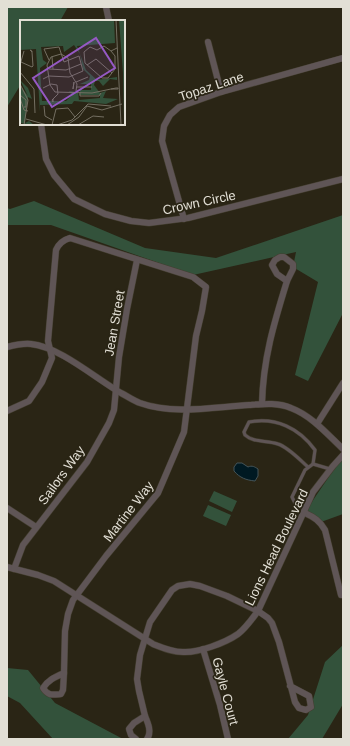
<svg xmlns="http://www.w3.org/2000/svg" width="350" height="746" font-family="Helvetica,sans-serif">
	<rect width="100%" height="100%" fill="#2a2515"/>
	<g fill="#33523b">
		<path d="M 7,7 L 68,7 L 60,21 L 21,21 L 21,84 L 7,107 Z"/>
		<path d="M 34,201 L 145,248 L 216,258 L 343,215 L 343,313 L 308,381 L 295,375 L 318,282 L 293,267 L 296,252 L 193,275 L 51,225 L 7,225 L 7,208 L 10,209 Z"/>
		<path d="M 343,456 L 343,514 L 321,522 L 305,512 Z"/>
		<path d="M 214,491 L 237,501 L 232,512 L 209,501 Z"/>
		<path d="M 208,505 L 231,515 L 226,526 L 203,516 Z"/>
		<path d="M 343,645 L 343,704 L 322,739 L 288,739 L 308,715 L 325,662 Z"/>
		<path d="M 7,668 L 28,670 L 55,703 L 123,739 L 53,739 L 20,703 L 7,696 Z"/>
	</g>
	<path fill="#001922" stroke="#445458" d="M 237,463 L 242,463 L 248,467 C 252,465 255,467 258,469 L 258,476 L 255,481 C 246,480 240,478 234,471 L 234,467 Z"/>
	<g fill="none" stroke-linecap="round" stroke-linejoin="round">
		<defs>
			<g id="lane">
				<path d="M 308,467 C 300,460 288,447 278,444 C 266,440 254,443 245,435 L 244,432 L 249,422 C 276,417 299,428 315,450 L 313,464"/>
				<path d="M 305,508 L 295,503 L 292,497 L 305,470 L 313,464 L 330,469"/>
			</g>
			<g id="street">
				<path d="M 106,7 L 109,21"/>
				<path d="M 208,42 L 221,92"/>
				<path d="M 41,124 L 46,159 L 54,175 L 74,199 L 105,214 L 131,221 L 149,223 L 188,218 L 343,179"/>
				<path d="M 184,219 L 162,141 L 164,126 L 170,115 L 179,107 L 221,92 L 343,58"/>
				<path d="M 280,257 L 284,257 L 293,264 L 293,269 L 287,281 L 277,274 L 272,265 L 275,260 Z"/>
				<path d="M 7,347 C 15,345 23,343 31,344 C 60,347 95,378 121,393 C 127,396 134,401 140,403 C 173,415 214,407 249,405 C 262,404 278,402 291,408 C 312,416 327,434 343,449"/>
				<path d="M 262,404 C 263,359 274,323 287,281"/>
				<path d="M 7,411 L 29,401 L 42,382 L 52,358 L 48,341 L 56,250 C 59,243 63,240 70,238 L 193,277 L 206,287 L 202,311 L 196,336 L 184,432 L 158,493 L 106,556 L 73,600 L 68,614 L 65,631 L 64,673"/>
				<path d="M 317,424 L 343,383"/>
				<path d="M 7,508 L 36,527"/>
				<path d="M 305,513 C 314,517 320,521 325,530 L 341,595"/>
				<path d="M 7,567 L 38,575 L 54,581 L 153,644 C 163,648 172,652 183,652 C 198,653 225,643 238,634 C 246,628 252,619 258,611 L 313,492 L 333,466 L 343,455"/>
				<path d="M 14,569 L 23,545 L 87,462 L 109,423 L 114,410 L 119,357 L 127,309 L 137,260"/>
				<path d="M 203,649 L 220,705 L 228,739"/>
				<path d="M 64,673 L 63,690 L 61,694 C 52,695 48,696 43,688 C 48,680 55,677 64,673 Z"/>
				<path d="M 145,716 L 139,691 L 137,679 L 140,655 L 150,622 L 172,590 L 178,586 L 190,584 L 200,586 L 227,596 L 258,611 L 268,618 L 272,623 L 279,642 L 295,702 L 299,708 L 306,710 L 311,707 L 309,696 L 290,686"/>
				<path d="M 136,739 L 131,735 L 129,729 L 134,723 L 145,716 C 148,723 152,732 147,739"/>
			</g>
		</defs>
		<use href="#lane" stroke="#443f30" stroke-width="4"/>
		<use href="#street" stroke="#443f30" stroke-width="7"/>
		<use href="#lane" stroke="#5f5556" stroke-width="3"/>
		<use href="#street" stroke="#5f5556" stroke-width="6"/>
	</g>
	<g text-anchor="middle" stroke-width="3.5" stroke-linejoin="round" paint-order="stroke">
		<g font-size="13" fill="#e2dfd5" stroke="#2a2515">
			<text transform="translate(211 86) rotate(-18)" y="5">Topaz Lane</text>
			<text transform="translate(199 202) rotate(-12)" y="5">Crown Circle</text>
			<text transform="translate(114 323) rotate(-80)" y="5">Jean Street</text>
			<text transform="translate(61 475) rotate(-54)" y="5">Sailors Way</text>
			<text transform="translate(128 511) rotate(-52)" y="5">Martine Way</text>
			<text transform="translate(276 547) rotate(-64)" y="5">Lions Head Boulevard</text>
			<text transform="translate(226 691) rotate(75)" y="5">Gayle Court</text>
		</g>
	</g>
	<g transform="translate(20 20)">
		<rect width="105" height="105" fill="#2a2515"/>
		<path d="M 0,0 L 94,0 L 95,23 L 57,26 L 66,50 L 77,60 L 97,57 L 97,60 L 90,59 L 83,66 L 79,61 L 75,61 L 74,65 L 80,73 L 86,71 L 83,78 L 98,79 L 86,84 L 54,81 L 52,84 L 20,85 L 20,92 L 16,29 L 0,30 ZM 54,25 L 60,34 L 63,49 L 70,56 L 69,60 L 60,64 L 71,64 L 71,70 L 60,70 L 59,75 L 80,75 L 80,78 L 59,80 L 58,72 L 49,71 L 52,75 L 46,81 L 22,81 L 20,48 L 27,43 L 23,40 L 21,27 L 43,26 L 44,32 ZM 99,0 L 105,0 L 104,105 L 103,53 ZM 0,60 L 8,68 L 12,79 L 8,77 L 5,103 L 9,101 L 14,105 L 0,103 L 0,65 L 8,76 Z" fill="#33523b" fill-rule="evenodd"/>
		<path fill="none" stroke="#746f62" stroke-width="1" d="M 96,0 L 101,105M 91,31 L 95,36 L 95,49 L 88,58 L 82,58 L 65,43 L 64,32 L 70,27 L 77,30 L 84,26 L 91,31 L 97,28M 32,37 L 33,49M 1,42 L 12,47 L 13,46 L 12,32 L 12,31 L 10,30 L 12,32M 0,45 L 4,31M 67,45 L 76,39 L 92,53M 29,49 L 46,50 L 61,44M 0,52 L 14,69 L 15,93M 23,59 L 29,56 L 49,57 L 63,51 L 59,36 L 44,42 L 39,27 L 24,29 L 29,40M 56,62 L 68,57M 0,64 L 8,80 L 4,105M 57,67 L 72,67M 23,68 L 31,64 L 37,65 L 38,74 L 32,80 L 33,82 L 33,79M 98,68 L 98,69 L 91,69 L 96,68 ZM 53,69 L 54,62 L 53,69M 56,71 L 57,64 L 50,53 L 48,38 L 41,34 L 31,37 L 27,45 L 30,65 L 35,72 L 72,73 L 91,69M 60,72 L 60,76 L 79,76 L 81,73M 0,75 L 6,80 L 6,87 L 4,87M 0,78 L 4,90 L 8,91M 68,84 L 91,86M 24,86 L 25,96 L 32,100M 6,99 L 27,105M 32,105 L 36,89 L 48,88 L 55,97M 37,105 L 52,100 L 68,84M 47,105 L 59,97 L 67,86 L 82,90 L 102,84M 58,105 L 73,96 L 84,97"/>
		<path fill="#9559c4" fill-opacity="0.15" stroke="#9559c4" stroke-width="2" d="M 76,18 L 95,48 L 32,87 L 13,58 Z"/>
		<rect width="105" height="105" fill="none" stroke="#e2dfd5" stroke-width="2"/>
	</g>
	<rect width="350" height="746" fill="none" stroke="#e2dfd5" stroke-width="16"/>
</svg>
